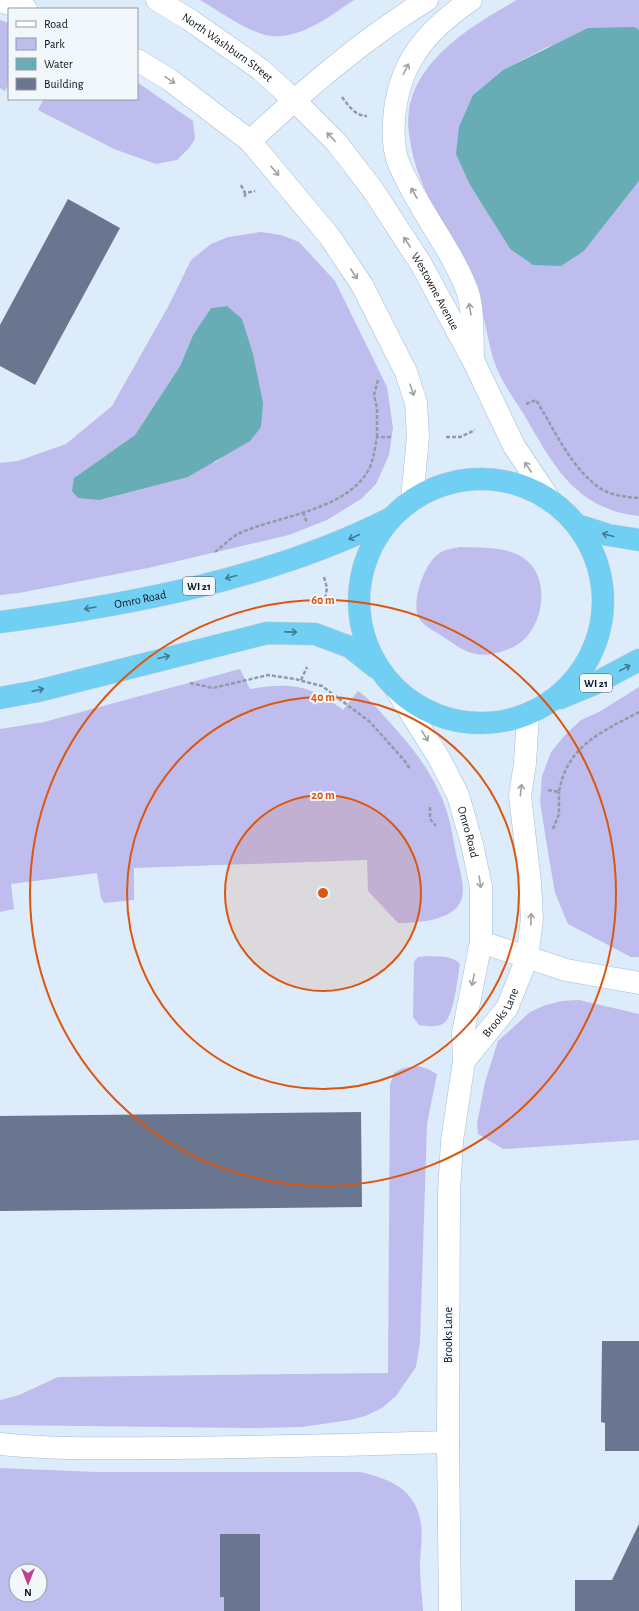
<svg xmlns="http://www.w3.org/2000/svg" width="639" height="1611" font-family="'Alegreya Sans',sans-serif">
	<rect width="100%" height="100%" fill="#dcecfa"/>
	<g fill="#bfbded" fill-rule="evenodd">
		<path d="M 200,0 L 354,0 C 328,17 293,46 259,33 C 239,26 219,11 200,0 Z"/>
		<path d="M 517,0 L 639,0 L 639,30 L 635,27 L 547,47 L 503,70 L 473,95 L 470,185 L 510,249 L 533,265 L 584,251 L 639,181 L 639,516 C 574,509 553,464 523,413 C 512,396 499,378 493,358 C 486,334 484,309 474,286 C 454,238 421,199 411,146 C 409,135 407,122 409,111 C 416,58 476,23 517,0 Z"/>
		<path d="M 0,20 L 9,23 L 9,84 L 5,91 L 0,88 Z"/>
		<path d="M 137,82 L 193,121 L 195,139 L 189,148 L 177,160 L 156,164 L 114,149 L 38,110 L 44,99 L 137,99 Z"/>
		<path d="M 261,232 L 281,235 L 299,242 L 335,281 L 387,387 L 393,428 L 389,455 L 376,484 L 361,499 L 327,520 L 289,535 L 148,568 L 19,593 L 0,595 L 0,463 L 18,461 L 66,444 L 112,406 L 169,305 L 191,260 L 211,244 L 228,237 ZM 227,306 L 229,452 L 216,462 L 74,478 L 135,435 L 180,366 L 193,335 L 211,308 Z"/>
		<path d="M 460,547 C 481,548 508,546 525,559 C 553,580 543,635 511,648 C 477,662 467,653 439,634 C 432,630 421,624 418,616 C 412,599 424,566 437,555 C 444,549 452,549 460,547 Z"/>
		<path d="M 240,669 L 250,689 C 289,682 312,685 343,710 L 358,691 C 368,698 376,707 384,716 C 410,744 435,774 447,812 C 452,828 454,845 458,862 C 461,874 467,895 458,906 C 446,921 416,923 398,923 L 368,891 L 367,860 L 134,868 L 134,900 L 104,903 L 101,898 L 97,873 L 11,884 L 14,909 L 0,912 L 0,729 L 44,722 Z"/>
		<path d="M 639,687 L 639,957 L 631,957 L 568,924 L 555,893 L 547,846 L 540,802 L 542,776 L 551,752 L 566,734 L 581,720 L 599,712 Z"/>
		<path d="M 428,956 C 439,957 452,955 460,964 C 457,978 455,1014 444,1023 C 437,1028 427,1026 419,1025 L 413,1017 L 414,962 L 418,957 Z"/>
		<path d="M 579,1000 L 639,1014 L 639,1140 L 503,1149 L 478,1134 L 477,1124 L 485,1082 L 498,1041 L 530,1012 L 543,1006 L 561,1001 Z"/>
		<path d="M 418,1066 L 428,1069 L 437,1074 L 427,1124 L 420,1342 L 416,1367 L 396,1396 L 382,1408 L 365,1416 L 350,1420 L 302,1427 L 249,1428 L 0,1425 L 0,1400 L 19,1395 L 58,1377 L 388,1373 L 390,1085 L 394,1073 L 403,1068 Z"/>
		<path d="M 0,1468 L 96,1472 L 360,1472 C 390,1479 416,1489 421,1524 C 423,1537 420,1552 420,1565 C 420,1580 422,1596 423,1611 L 0,1611 ZM 16,1571 L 40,1571 L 40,1595 L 16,1595 Z"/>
	</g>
	<g fill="#68adb5">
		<path d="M 635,27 L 639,30 L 639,181 L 584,251 L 561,266 L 533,265 L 510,249 L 470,185 L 456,154 L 459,127 L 473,95 L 503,70 L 588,28 Z"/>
		<path d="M 227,306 L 242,319 L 253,354 L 263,403 L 261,427 L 250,441 L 188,477 L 99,500 L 78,498 L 72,491 L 74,478 L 135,435 L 180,366 L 193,335 L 211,308 Z"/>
	</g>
	<g fill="#6a7690">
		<path d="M 68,199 L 120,228 L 35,385 L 0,366 L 0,325 Z"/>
		<path d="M 361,1112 L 362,1207 L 0,1211 L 0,1116 Z"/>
		<path d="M 602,1341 L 639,1341 L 639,1451 L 605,1451 L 605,1423 L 601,1422 Z"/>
		<path d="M 639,1524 L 639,1611 L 575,1611 L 575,1580 L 612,1580 Z"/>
		<path d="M 220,1534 L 260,1534 L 260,1611 L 224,1611 L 224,1597 L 220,1597 Z"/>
	</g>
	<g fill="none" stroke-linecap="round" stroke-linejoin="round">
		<defs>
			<g id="minor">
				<path id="s1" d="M 157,0 L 190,20 L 260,69 L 294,100 L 336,142 L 373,190 L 421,264 L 474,362 L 514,446 L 550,500"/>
				<path d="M 471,0 C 426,31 398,63 394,120 C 393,135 393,150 399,164 C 417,208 450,246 467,290 C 474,310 472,336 473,357"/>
				<path d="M 0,1 L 26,9"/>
				<path d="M 137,60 L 170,80 L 250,141 L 330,237 L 362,285 L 406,372 L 416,403 L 418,437 L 412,499"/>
				<path d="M 250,141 C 306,89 362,40 427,0"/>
				<path id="s2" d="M 397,691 L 439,758 L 458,795 L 472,844 L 481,887 L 481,942 L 463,1033 L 464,1061 L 452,1141 L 449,1193 L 448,1442 L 450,1611"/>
				<path d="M 481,942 L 566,970 L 639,983"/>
				<path id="s3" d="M 464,1061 L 507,1008 L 527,958 L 532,919 L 530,882 L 520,796 L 525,763 L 528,714"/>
				<path d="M 0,1444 C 57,1450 115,1448 172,1448 C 264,1447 356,1445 448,1442"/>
			</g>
			<g id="highway">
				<circle cx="481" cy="601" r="122"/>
				<path d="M 577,525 L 608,535 L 639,540"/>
				<path id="s4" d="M 0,622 C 130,605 272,578 389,519"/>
				<path d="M 0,698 L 38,691 L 267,633 L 315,634 L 350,647 L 375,667"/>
				<path d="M 560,698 L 594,684 L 639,660"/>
			</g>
		</defs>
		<use href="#minor" stroke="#a4bdd5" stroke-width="23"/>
		<use href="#highway" stroke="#ced0d2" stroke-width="23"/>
		<g stroke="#8e9ca7" stroke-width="2.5" stroke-dasharray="4 2" stroke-linecap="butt">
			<path d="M 342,97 C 348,105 355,116 367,116"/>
			<path d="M 241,185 L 245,193 L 255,191"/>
			<path d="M 245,193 L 245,198"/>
			<path d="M 526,404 L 536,400 C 555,430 572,471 603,490 C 614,496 627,497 639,498"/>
			<path d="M 377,437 L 377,408 L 374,395 L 378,380"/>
			<path d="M 446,437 L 460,437 L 475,430"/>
			<path d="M 303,512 L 307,523"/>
			<path d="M 215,552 C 223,546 231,537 240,533 C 278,516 350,510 370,467 C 374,457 375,447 377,437 L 391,437"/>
			<path d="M 324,577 L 327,588 L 324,605"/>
			<path d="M 301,680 L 307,667"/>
			<path d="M 190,683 L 213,688 L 268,675 L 295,679 L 322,686 L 370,722 L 404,760 L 410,769"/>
			<path d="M 548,790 L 559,792 C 567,745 602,732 639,712"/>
			<path d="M 430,807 L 430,819 L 436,826"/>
			<path d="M 553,829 L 559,814 L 559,792"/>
		</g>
		<use href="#minor" stroke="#fff" stroke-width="22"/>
		<use href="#highway" stroke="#71cff4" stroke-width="22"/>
	</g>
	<defs><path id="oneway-shaft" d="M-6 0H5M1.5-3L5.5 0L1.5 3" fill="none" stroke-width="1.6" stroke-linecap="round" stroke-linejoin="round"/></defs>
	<g stroke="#9da1a4">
		<use href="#oneway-shaft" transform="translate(406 69) rotate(-63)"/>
		<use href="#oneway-shaft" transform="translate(170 80) rotate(34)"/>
		<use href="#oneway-shaft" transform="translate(331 137) rotate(-134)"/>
		<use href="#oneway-shaft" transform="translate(275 171) rotate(50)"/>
		<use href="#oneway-shaft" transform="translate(414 193) rotate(-119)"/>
		<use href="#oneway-shaft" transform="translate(407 242) rotate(-123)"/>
		<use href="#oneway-shaft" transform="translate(354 274) rotate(57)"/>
		<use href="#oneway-shaft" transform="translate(470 309) rotate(-99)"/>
		<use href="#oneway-shaft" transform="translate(412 390) rotate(71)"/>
		<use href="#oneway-shaft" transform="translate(528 467) rotate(-124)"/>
		<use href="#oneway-shaft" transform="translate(425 736) rotate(58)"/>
		<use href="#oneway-shaft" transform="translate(521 790) rotate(-83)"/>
		<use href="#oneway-shaft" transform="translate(480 882) rotate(82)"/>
		<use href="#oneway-shaft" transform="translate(531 919) rotate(-88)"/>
		<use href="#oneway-shaft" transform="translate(473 980) rotate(102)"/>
	</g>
	<g stroke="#437b93">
		<use href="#oneway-shaft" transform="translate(608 535) rotate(-165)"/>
		<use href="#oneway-shaft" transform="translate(354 537) rotate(155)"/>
		<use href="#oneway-shaft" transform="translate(231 577) rotate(165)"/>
		<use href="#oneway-shaft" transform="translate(90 608) rotate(170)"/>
		<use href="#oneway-shaft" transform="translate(291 632) rotate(1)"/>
		<use href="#oneway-shaft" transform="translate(164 657) rotate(-14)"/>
		<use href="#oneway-shaft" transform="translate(625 668) rotate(-28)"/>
		<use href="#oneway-shaft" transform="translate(38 690) rotate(-13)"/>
	</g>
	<circle cx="323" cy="893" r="98" fill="#dd560d" fill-opacity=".12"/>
	<g fill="none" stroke="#dd560d" stroke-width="2">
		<circle cx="323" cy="893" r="98"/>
		<circle cx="323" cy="893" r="196"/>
		<circle cx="323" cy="893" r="293"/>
	</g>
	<g text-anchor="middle" stroke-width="4" stroke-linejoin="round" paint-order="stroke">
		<g fill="#f2f7fc" stroke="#50585f" stroke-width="1">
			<rect x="183" y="577" width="32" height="18" rx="3"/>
			<rect x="580" y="674" width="32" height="18" rx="3"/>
		</g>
		<g font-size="11" font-weight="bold" fill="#0b141c">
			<text x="199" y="590">WI 21</text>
			<text x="596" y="687">WI 21</text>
		</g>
		<g font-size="12" fill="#0b141c" stroke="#f2f7fc">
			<text dy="4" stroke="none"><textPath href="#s1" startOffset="85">North Washburn Street</textPath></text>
			<text dy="4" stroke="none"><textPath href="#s1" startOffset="409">Westowne Avenue</textPath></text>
			<text dy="4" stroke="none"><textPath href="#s4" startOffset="142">Omro Road</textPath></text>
			<text dy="4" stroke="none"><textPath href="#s2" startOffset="159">Omro Road</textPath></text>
			<text dy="4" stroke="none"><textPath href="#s3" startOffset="61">Brooks Lane</textPath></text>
			<text transform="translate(448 1335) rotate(-90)" y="4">Brooks Lane</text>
		</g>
	</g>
	<circle cx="323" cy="893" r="6" fill="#dd560d" stroke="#f2f7fc" stroke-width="2"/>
	<g font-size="12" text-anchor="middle" font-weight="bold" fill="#dd560d" stroke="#f2f7fc" stroke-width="4" stroke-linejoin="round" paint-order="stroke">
		<text x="323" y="604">60 m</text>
		<text x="323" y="701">40 m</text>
		<text x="323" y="799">20 m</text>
	</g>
	<rect x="8" y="8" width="130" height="92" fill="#f2f7fc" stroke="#969ca2"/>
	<rect x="16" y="21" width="20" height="6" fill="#ffffff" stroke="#969ca2"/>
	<text x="44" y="28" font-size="12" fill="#0b141c">Road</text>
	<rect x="16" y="38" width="20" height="12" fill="#bfbded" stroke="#969ca2"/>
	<text x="44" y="48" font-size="12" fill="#0b141c">Park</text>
	<rect x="16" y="58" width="20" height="12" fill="#68adb5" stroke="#969ca2"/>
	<text x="44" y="68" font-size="12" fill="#0b141c">Water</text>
	<rect x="16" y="78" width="20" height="12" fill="#6a7690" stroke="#969ca2"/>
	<text x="44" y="88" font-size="12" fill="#0b141c">Building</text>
	<g transform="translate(28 1583) rotate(180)"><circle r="19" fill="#f2f7fc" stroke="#969ca2"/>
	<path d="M0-3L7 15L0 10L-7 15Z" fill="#c1418c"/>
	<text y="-6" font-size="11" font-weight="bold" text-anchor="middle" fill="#0b141c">N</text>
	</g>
</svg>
